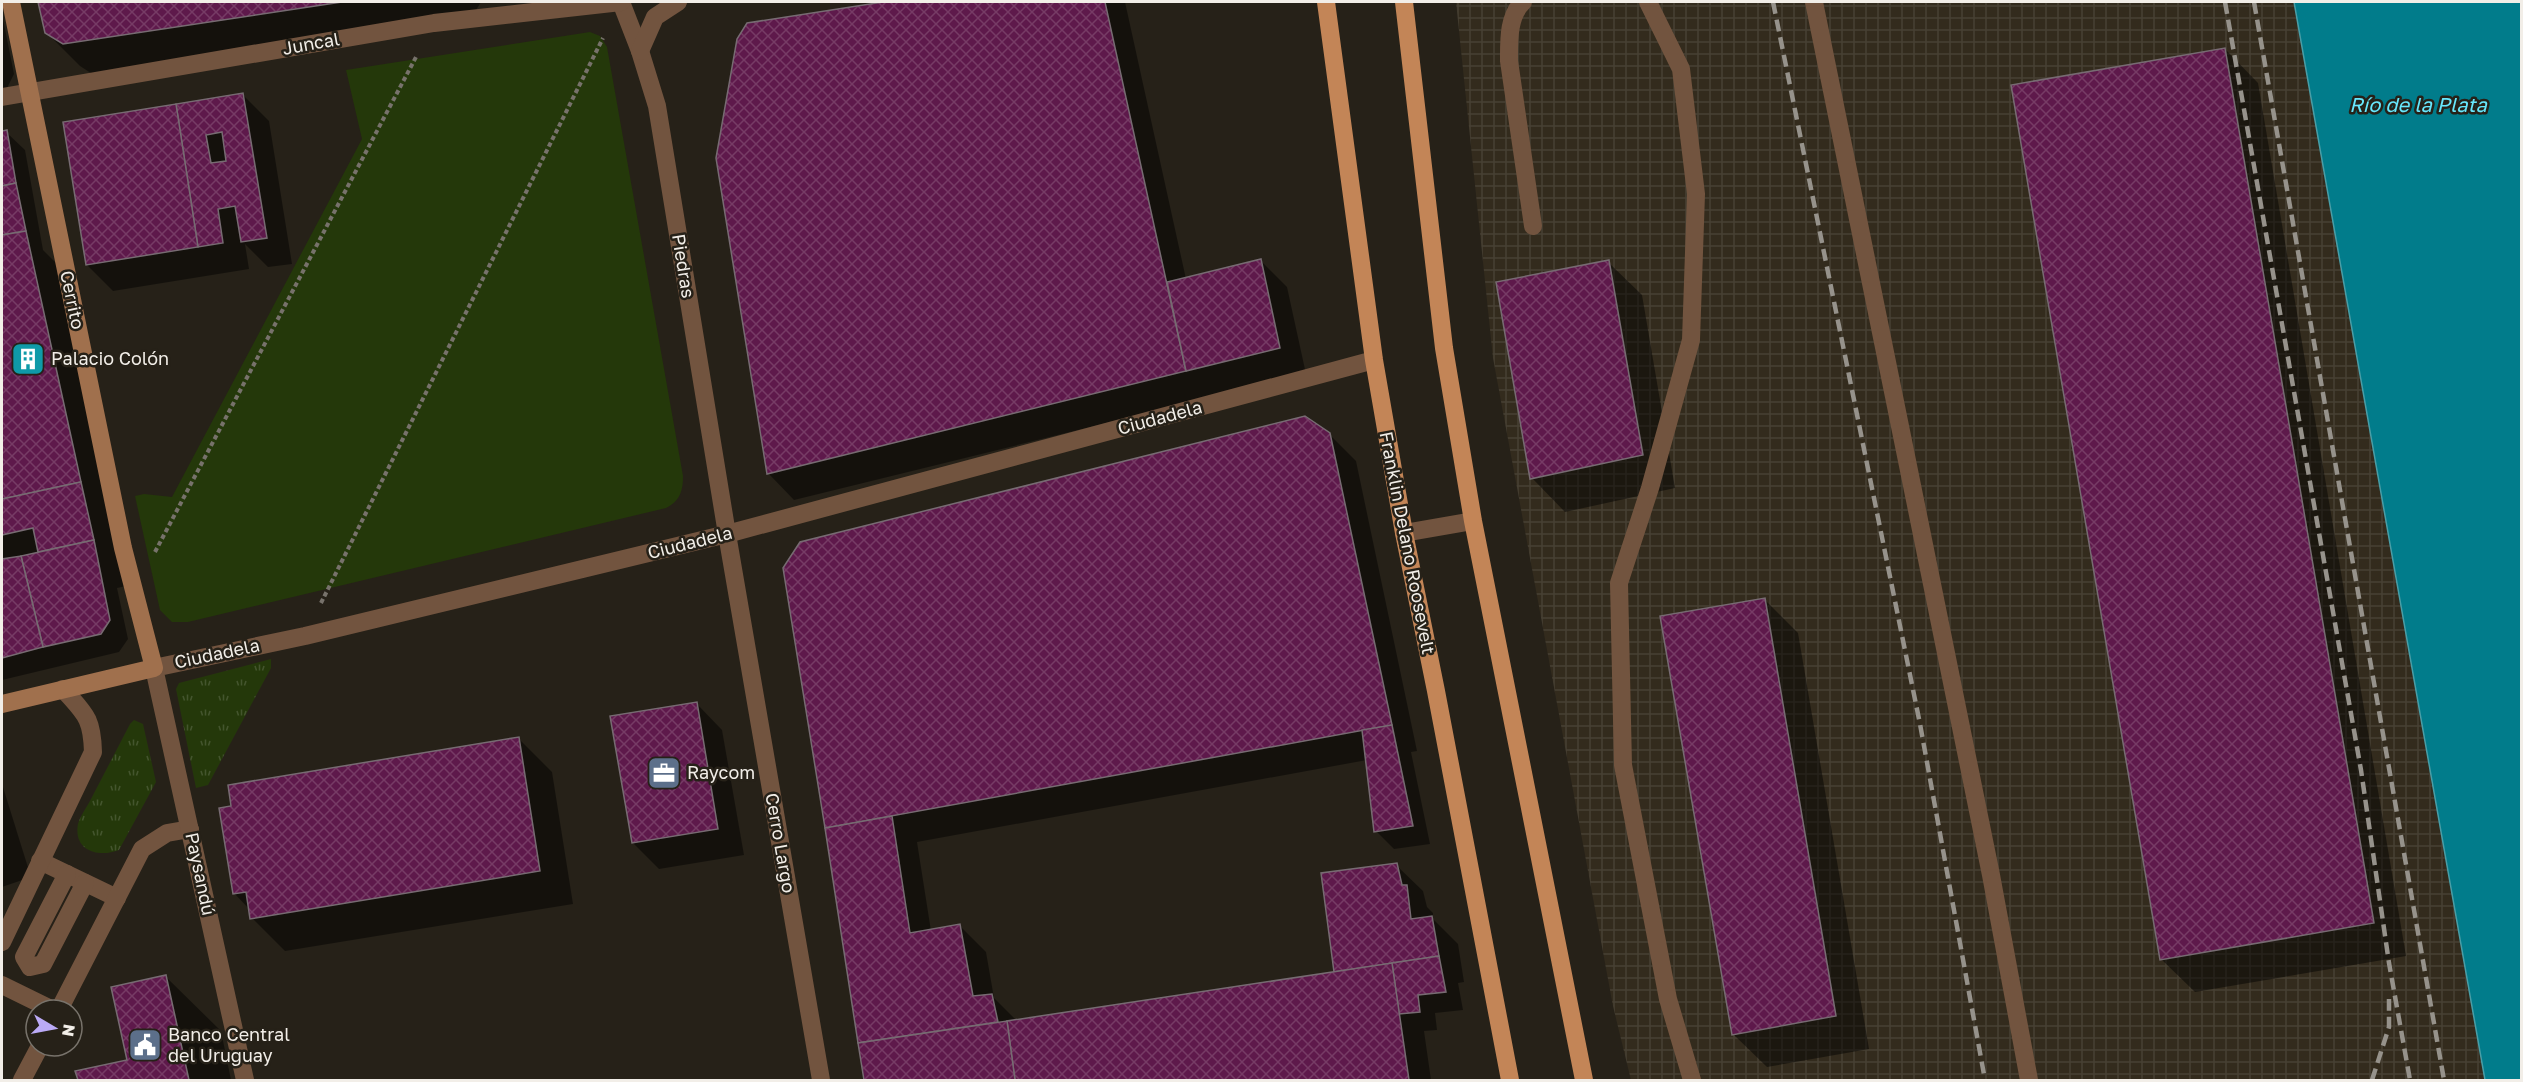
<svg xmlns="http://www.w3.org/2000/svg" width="2523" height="1082" font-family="'Golos Text',sans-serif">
	<defs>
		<pattern id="industrial-grid" width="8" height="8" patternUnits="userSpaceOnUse" patternTransform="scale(1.5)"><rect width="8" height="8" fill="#332b1d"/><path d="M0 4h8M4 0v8" fill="none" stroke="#474033"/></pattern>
		<pattern id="grass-tufts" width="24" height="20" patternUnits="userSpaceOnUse" patternTransform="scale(1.5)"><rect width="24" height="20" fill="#24380a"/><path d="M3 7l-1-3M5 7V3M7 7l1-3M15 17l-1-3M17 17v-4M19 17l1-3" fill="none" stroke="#44552e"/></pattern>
		<pattern id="building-cross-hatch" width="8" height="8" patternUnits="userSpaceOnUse" patternTransform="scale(1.5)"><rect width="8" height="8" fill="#5e194b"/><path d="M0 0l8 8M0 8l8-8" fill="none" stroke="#763b65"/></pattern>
	</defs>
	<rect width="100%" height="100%" fill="#262118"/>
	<path fill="url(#industrial-grid)" d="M 1456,2 L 2294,2 L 2485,1080 L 1631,1080 L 1613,1006 L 1493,358 Z"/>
	<g fill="url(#grass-tufts)">
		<path d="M 271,659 L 271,668 L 208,785 L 196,788 L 176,689 L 179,683 Z"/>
		<path d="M 134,720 L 143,724 L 156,782 L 119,850 C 99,858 73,851 78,824 C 80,816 87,807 91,799 C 104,774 117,749 130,724 Z"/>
	</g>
	<path fill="#24380a" d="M 590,32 L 600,36 L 607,47 L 683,476 C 683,491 680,501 666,508 L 188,622 L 172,622 L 160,610 L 135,496 L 144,494 L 172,497 L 362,139 L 346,70 Z"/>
	<path fill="#017c8b" stroke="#499ea7" stroke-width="1.5" d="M 2294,2 L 2521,2 L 2521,1080 L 2485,1080 Z"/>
	<g fill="#0007">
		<path d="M 40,2 L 481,2 L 470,20 L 97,77 L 80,66 L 46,32 Z"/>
		<path d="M 892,2 L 1125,2 L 1186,279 L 1261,261 L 1287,287 L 1306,374 L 794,500 L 768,473 L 748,24 Z"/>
		<path d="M 2,14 L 14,74 L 7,88 L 2,88 Z"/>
		<path d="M 2225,49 L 2258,83 L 2406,956 L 2195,992 L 2161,959 Z"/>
		<path d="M 242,94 L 269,121 L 292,264 L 268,267 L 245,244 L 249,269 L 113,291 L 87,265 Z"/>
		<path d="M 6,132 L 25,150 L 43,250 L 59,266 L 136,584 L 117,588 L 128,639 L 119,652 L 2,680 L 2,133 Z"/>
		<path d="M 1608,262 L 1642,295 L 1675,488 L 1565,512 L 1532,478 Z"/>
		<path d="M 1329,434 L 1356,461 L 1417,751 L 1411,752 L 1430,844 L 1394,849 L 1376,831 L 1367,760 L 917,842 L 931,931 L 960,926 L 986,952 L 994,998 L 1017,1021 L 1335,973 L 1396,865 L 1423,891 L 1427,907 L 1433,913 L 1433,919 L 1458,944 L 1464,982 L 1458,983 L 1463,1010 L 1435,1013 L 1437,1030 L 1424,1031 L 1431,1080 L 866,1080 L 784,568 Z"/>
		<path d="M 1765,600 L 1798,633 L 1869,1049 L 1767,1067 L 1733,1034 Z"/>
		<path d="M 696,703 L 722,730 L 744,855 L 659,869 L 633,843 Z"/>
		<path d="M 519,739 L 552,772 L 573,904 L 285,951 L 252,918 L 250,910 L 234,893 Z"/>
		<path d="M 2,784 L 31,877 L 2,887 Z"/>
		<path d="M 166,977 L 221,1031 L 231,1080 L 79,1080 L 77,1072 L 129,1061 Z"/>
	</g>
	<g fill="url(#building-cross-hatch)" stroke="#776b72" stroke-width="1.5" fill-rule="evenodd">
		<path d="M 38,2 L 342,2 L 63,44 L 45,33 Z"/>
		<path d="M 883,2 L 1105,2 L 1186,371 L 767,474 L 716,158 L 737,39 L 747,23 Z"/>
		<path d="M 2225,48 L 2374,923 L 2160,960 L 2011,85 Z"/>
		<path d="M 243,93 L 267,238 L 241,242 L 235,206 L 218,209 L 223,243 L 198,247 L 176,104 ZM 222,132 L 226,161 L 211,163 L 206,135 Z"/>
		<path d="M 176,104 L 198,247 L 86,265 L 63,122 Z"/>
		<path d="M 7,130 L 16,183 L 2,186 L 2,131 Z"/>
		<path d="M 16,183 L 26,231 L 2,235 L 2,186 Z"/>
		<path d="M 26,231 L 81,482 L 2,499 L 2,235 Z"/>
		<path d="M 1261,259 L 1280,348 L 1186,371 L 1167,282 Z"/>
		<path d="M 1609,260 L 1643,455 L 1530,479 L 1496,282 Z"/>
		<path d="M 1305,416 L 1330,433 L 1392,725 L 825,828 L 783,568 L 800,542 Z"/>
		<path d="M 81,482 L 94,540 L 38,552 L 33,528 L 2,535 L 2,499 Z"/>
		<path d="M 94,540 L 110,620 L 101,634 L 43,647 L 21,556 Z"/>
		<path d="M 21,556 L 43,647 L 2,658 L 2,559 Z"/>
		<path d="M 1765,598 L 1836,1016 L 1732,1035 L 1660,616 Z"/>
		<path d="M 697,702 L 718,829 L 632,843 L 610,716 Z"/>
		<path d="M 1392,725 L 1413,826 L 1374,832 L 1362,730 Z"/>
		<path d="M 519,737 L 540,871 L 250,919 L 246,892 L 233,894 L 219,808 L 231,806 L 228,785 Z"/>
		<path d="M 892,816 L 910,933 L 960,924 L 973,996 L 992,994 L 998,1022 L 858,1043 L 825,828 Z"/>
		<path d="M 1397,863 L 1402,885 L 1407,885 L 1411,919 L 1432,916 L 1439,956 L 1334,972 L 1321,873 Z"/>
		<path d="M 1439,956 L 1446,992 L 1418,995 L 1420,1012 L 1399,1014 L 1392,963 Z"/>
		<path d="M 1392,963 L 1409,1080 L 1015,1080 L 1007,1021 Z"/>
		<path d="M 166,975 L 189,1080 L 78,1080 L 75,1071 L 127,1060 L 111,987 Z"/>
		<path d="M 1007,1021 L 1015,1080 L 864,1080 L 858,1043 Z"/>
	</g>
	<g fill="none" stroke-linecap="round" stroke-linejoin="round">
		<g stroke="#77726b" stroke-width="4" stroke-dasharray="4.5 3" stroke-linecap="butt">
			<path d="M 155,552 L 416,57"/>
			<path d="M 321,603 L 603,38"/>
		</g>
		<g stroke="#72543f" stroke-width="18">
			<path d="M 1523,2 C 1508,16 1509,41 1509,61 L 1533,226"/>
			<path d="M 1648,2 L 1681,69 L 1696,194 L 1691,340 L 1650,488 L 1619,583 L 1623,765 L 1668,999 L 1692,1080"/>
			<path d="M 1814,2 L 1991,875 L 2029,1080"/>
			<path d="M 40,861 L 117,898"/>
			<path d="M 67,874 L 24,957 L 30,967 L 43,964 L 85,883"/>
			<path d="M 2,942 L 93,752 C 92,717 85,714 63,689"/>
			<path d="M 2,985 L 53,1010"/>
			<path d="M 59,1010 L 142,849 L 167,833 L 190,829"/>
			<path d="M 22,1080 L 40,1046"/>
		</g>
		<g stroke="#72543f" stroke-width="18">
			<path d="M 621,2 L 640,51 L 657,106 L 727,534 L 821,1080"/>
			<path d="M 640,51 L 655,17 L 678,2"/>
			<path d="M 2,97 L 434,23 L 621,2"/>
			<path d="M 1404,533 L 1473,521"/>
			<path d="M 245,1080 L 154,668 L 305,636 L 727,534 L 1374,360"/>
		</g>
		<path stroke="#a0704d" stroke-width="18" d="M 2,704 L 154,668 L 123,548 L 11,2"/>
		<g stroke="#c38557" stroke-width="18">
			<path d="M 1326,2 L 1374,360 L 1404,533 L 1436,691 L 1510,1080"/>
			<path d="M 1404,2 L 1444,348 L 1473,521 L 1584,1080"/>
		</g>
		<g stroke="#96928b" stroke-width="4.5" stroke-dasharray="12 6" stroke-linecap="butt">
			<path d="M 1773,2 L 1920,724 L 1985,1080"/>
			<path d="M 2225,2 L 2361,770 L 2389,963 L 2410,1080"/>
			<path d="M 2254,2 L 2444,1080"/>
			<path d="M 2372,1080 L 2389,1027 L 2389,999"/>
		</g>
	</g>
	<defs>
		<symbol id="building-square" viewBox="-11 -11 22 22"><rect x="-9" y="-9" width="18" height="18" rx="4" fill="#0f9aa8" stroke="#262118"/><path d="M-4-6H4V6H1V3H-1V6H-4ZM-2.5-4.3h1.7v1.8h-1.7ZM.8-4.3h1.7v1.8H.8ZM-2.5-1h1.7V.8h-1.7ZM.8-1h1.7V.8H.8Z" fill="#fff"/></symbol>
		<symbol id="office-square" viewBox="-11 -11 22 22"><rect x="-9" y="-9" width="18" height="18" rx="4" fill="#5c6f8a" stroke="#262118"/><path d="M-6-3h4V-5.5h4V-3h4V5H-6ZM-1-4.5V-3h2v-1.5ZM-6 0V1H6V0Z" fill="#fff"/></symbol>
		<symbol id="civic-square" viewBox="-11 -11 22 22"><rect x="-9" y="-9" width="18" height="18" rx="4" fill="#5c6f8a" stroke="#262118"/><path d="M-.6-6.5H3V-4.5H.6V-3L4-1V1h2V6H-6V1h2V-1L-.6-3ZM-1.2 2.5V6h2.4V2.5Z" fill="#fff"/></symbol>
	</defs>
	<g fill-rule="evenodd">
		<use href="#building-square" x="9" y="340" width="38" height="38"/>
		<use href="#office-square" x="645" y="754" width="38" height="38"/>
		<use href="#civic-square" x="126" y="1026" width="38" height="38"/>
	</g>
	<g text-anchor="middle" stroke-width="5" stroke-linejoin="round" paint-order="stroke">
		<g font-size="18" fill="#f2eee8" stroke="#262118">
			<text transform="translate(311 44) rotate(-10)" y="6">Juncal</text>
			<text transform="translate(683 266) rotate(81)" y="6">Piedras</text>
			<text transform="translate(72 300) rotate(78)" y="6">Cerrito</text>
			<text transform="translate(1160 418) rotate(-15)" y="6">Ciudadela</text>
			<text transform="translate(690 543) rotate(-14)" y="6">Ciudadela</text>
			<text transform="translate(1407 543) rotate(79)" y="6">Franklin Delano Roosevelt</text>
			<text transform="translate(217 654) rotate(-12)" y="6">Ciudadela</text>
			<text transform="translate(780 843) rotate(80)" y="6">Cerro Largo</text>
			<text transform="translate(200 874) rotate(78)" y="6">Paysandú</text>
		</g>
		<g font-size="18" fill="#f2eee8" stroke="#262118" text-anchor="start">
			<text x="51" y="365">Palacio Colón</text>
			<text x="687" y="779">Raycom</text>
			<text x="168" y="1041">Banco Central<tspan x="168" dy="21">del Uruguay</tspan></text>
		</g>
		<g font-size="20" font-style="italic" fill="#67e8fd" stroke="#262118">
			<text x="2418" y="112">Río de la Plata</text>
		</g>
	</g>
	<rect width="2523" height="1082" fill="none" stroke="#f2eee8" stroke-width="6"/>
	<g transform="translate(54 1028) rotate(100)"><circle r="28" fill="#262118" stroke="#78736b" stroke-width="1.5"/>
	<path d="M0-4.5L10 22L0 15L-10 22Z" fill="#bbaaf6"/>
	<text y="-9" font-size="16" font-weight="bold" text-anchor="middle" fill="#f2eee8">N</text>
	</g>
</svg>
